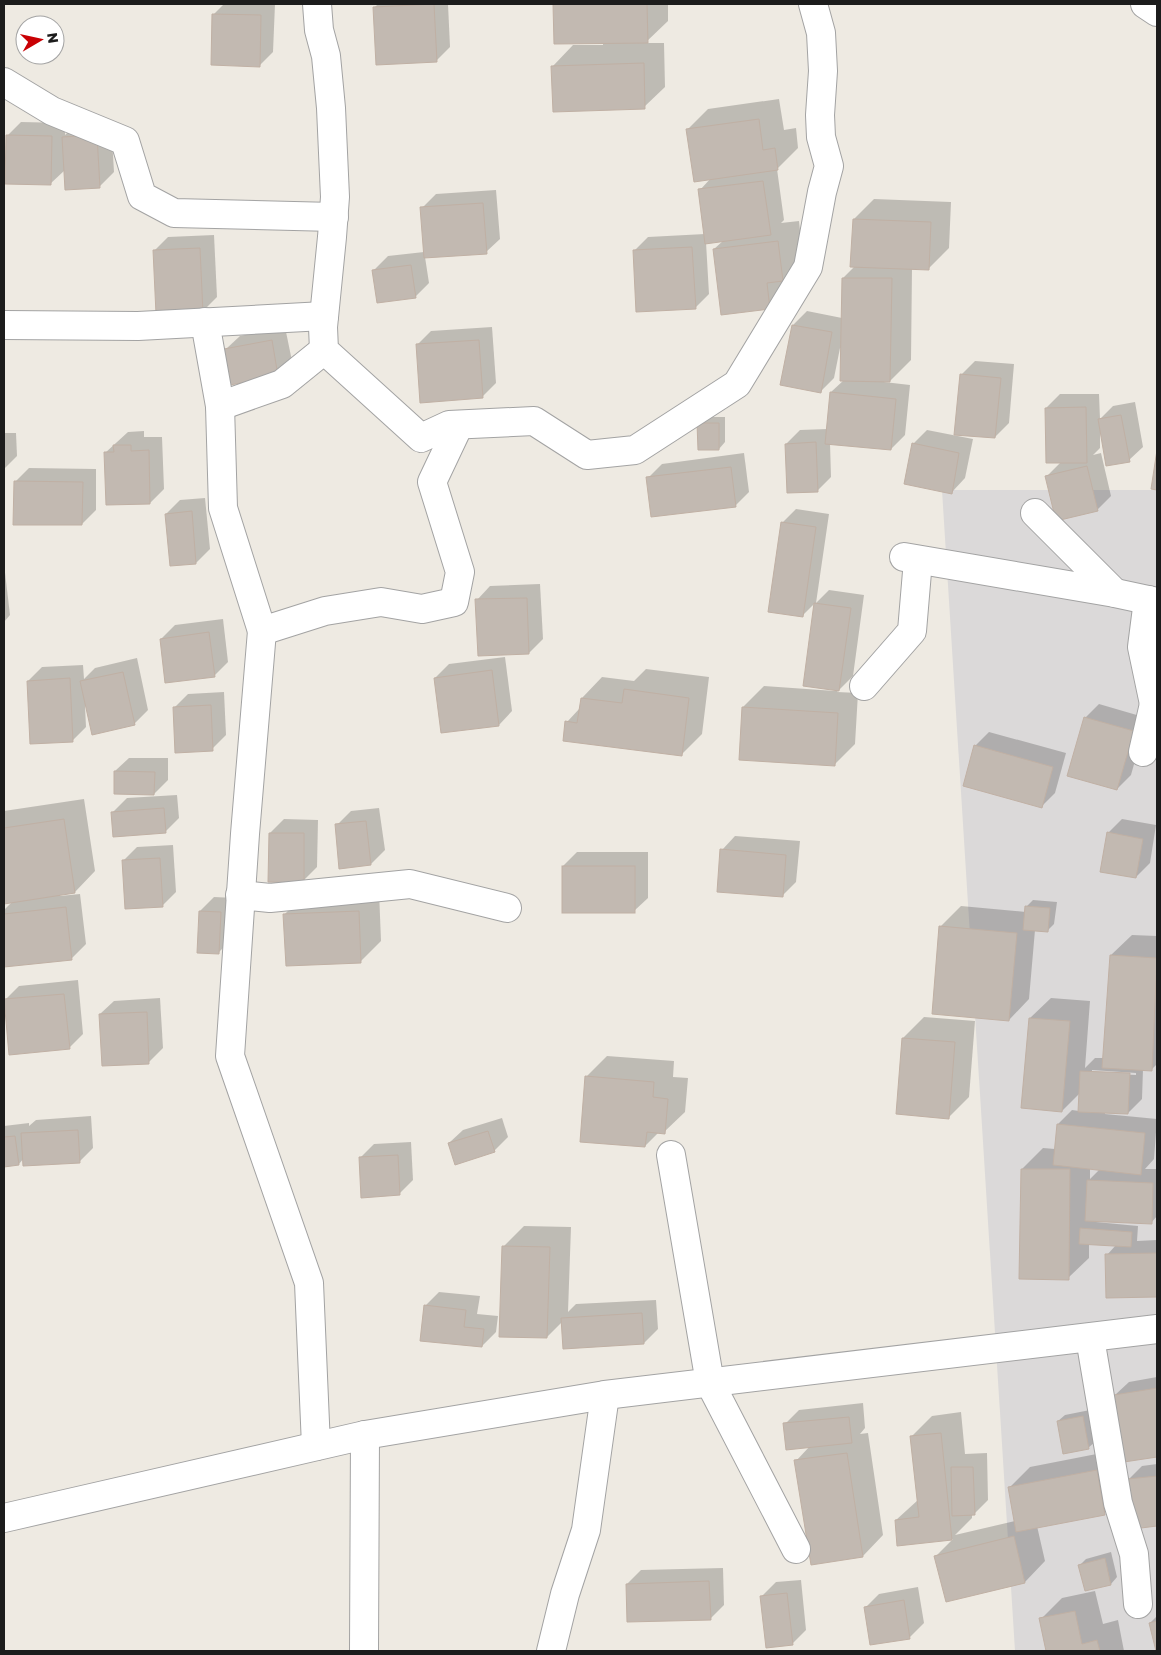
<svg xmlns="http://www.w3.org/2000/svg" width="1161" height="1655" font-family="'Golos Text',sans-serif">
	<rect width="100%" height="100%" fill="#eeeae2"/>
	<path fill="#dbd9d9" d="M 942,490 L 1157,490 L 1157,1651 L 1015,1651 Z"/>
	<g fill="#0003" fill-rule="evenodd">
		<path d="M 224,4 L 275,4 L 273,52 L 259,66 L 214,14 Z"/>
		<path d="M 378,4 L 448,4 L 450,47 L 436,61 L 375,7 Z"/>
		<path d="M 555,4 L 668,4 L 668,21 L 645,43 L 664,43 L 665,87 L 644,107 L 553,66 L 573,45 L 603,45 L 603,42 L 555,43 Z"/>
		<path d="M 779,99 L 784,130 L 796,128 L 798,148 L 777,169 L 784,220 L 781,223 L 799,221 L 803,259 L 770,308 L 714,249 L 724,240 L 706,242 L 709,294 L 695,308 L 634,251 L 648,237 L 705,234 L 700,190 L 711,178 L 687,130 L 708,109 Z"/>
		<path d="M 21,122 L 65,123 L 65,135 L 77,124 L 111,122 L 114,172 L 100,186 L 65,170 L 50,184 L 7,136 Z"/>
		<path d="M 496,190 L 500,239 L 486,252 L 425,257 L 429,283 L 415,297 L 374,270 L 388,256 L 424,252 L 422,208 L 436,194 Z"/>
		<path d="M 874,199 L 951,202 L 949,248 L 929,268 L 912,268 L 911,360 L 890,381 L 884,381 L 884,382 L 910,385 L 905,435 L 891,449 L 830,443 L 831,477 L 817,491 L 786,444 L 800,430 L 828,429 L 831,392 L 844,380 L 842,348 L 840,348 L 834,378 L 820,392 L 793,325 L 807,311 L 842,318 L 843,278 L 855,266 L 854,219 Z"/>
		<path d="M 214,235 L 217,297 L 203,311 L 154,251 L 168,237 Z"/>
		<path d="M 285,327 L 292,361 L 278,375 L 226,349 L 240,336 Z"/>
		<path d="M 492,327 L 496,383 L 482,397 L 417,345 L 431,331 Z"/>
		<path d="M 975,361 L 1014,364 L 1009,423 L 995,437 L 961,375 Z"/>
		<path d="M 1060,394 L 1099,394 L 1100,419 L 1113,406 L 1135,402 L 1143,447 L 1129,460 L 1100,433 L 1100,448 L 1093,455 L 1101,453 L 1111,496 L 1097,510 L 1047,476 L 1061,462 L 1046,408 Z"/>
		<path d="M 705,417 L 725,417 L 725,442 L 719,449 L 698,424 Z"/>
		<path d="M 927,430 L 973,439 L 965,478 L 952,492 L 913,444 Z"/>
		<path d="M 144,431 L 144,437 L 162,437 L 164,489 L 150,503 L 105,453 L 128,432 Z"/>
		<path d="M 4,433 L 16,433 L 17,456 L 4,469 Z"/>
		<path d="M 744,453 L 749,492 L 735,506 L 648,478 L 662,464 Z"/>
		<path d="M 29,468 L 96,469 L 96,510 L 82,524 L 15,482 Z"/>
		<path d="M 205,498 L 210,549 L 196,563 L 166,514 L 180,500 Z"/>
		<path d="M 796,509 L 829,514 L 816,603 L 829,590 L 864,595 L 853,676 L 837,692 L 858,693 L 855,744 L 834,765 L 740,759 L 743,707 L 764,686 L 835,691 L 835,689 L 804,685 L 815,603 L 802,616 L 782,523 Z"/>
		<path d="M 4,564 L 10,615 L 4,622 Z"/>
		<path d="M 540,584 L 543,639 L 529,653 L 477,600 L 490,586 Z"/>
		<path d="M 223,619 L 228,662 L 214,676 L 161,639 L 175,625 Z"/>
		<path d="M 505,657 L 512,711 L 499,725 L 435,678 L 449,664 Z"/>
		<path d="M 137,658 L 148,710 L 134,724 L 85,706 L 86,727 L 72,741 L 28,681 L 42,667 L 83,665 L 84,679 L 95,668 Z"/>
		<path d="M 646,669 L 709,677 L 702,734 L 681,755 L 567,722 L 580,708 L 582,698 L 602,677 L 634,681 Z"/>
		<path d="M 224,692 L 226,735 L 212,749 L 174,708 L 188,694 Z"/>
		<path d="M 1099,704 L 1147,718 L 1131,775 L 1117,789 L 1085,718 Z"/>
		<path d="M 989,732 L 1066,753 L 1055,793 L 1041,807 L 975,746 Z"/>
		<path d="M 129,758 L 168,758 L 168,780 L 154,794 L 115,771 Z"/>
		<path d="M 177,795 L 179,818 L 165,832 L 113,812 L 127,798 Z"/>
		<path d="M 84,799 L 95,871 L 75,892 L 60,894 L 60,896 L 80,894 L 86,944 L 72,958 L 4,966 L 4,910 L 13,901 L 4,902 L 4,811 Z"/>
		<path d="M 379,808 L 385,850 L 371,864 L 337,825 L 351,811 Z"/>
		<path d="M 284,819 L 318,820 L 317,867 L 303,881 L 270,833 Z"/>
		<path d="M 1122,819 L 1156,825 L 1150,863 L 1136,877 L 1108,833 Z"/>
		<path d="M 735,836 L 800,841 L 796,882 L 782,896 L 722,850 Z"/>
		<path d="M 173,845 L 176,892 L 162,906 L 123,861 L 137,847 Z"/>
		<path d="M 577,852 L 648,852 L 648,898 L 634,911 L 563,866 Z"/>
		<path d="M 379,891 L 381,941 L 360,962 L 285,914 L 305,893 Z"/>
		<path d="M 214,897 L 235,898 L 232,939 L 218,953 L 200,911 Z"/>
		<path d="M 1033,900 L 1057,902 L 1054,924 L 1047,931 L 1035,930 L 1029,999 L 1009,1020 L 940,927 L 961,906 L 1026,912 L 1027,906 Z"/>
		<path d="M 1132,935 L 1157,936 L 1157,1064 L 1151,1070 L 1143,1069 L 1142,1099 L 1128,1113 L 1105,1112 L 1105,1114 L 1157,1119 L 1154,1159 L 1145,1169 L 1157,1169 L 1157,1216 L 1151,1223 L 1097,1220 L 1096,1222 L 1138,1226 L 1137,1241 L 1157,1240 L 1157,1296 L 1107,1297 L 1107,1255 L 1116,1245 L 1089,1243 L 1089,1258 L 1068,1278 L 1022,1169 L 1043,1148 L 1055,1149 L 1058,1124 L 1072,1110 L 1079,1111 L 1080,1093 L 1062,1111 L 1030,1018 L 1051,998 L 1090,1001 L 1085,1068 L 1095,1058 L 1104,1058 L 1111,955 ZM 1092,1070 L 1136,1073 L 1136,1075 L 1092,1073 ZM 1090,1168 L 1100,1169 L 1090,1179 Z"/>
		<path d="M 78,980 L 83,1034 L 69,1048 L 5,1000 L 19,986 Z"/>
		<path d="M 160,998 L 163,1048 L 149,1062 L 100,1014 L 114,1001 Z"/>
		<path d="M 924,1017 L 975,1021 L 969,1097 L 948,1118 L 903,1038 Z"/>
		<path d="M 607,1056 L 674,1061 L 673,1077 L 688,1078 L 685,1112 L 664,1132 L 659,1132 L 645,1146 L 587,1076 Z"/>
		<path d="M 91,1116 L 93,1148 L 79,1162 L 24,1158 L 19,1164 L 4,1166 L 4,1126 L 29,1123 L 29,1126 L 36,1120 Z"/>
		<path d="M 502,1118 L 508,1137 L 494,1151 L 449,1143 L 463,1130 Z"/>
		<path d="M 411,1142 L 413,1180 L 399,1194 L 360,1158 L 374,1144 Z"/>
		<path d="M 524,1226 L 571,1227 L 568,1312 L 576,1304 L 656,1300 L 658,1329 L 644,1343 L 562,1322 L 547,1337 L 503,1247 Z"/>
		<path d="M 439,1292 L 480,1296 L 477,1314 L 498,1316 L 496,1332 L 482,1346 L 425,1306 Z"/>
		<path d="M 1157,1377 L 1157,1456 L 1125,1461 L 1115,1395 L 1129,1382 Z"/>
		<path d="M 863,1403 L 865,1428 L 860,1434 L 868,1433 L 883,1535 L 863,1556 L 796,1461 L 810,1446 L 785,1424 L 799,1410 Z"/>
		<path d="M 1090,1410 L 1095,1442 L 1088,1448 L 1058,1421 L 1065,1415 Z"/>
		<path d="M 961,1412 L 965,1454 L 987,1453 L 988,1500 L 974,1514 L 972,1514 L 972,1518 L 955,1535 L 1015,1521 L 1009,1488 L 1030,1467 L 1117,1450 L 1125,1493 L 1104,1513 L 1037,1526 L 1045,1561 L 1025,1582 L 936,1556 L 953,1539 L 898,1545 L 896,1520 L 918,1500 L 912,1436 L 932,1416 Z"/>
		<path d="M 1157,1464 L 1157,1525 L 1134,1528 L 1128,1480 L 1142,1466 Z"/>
		<path d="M 1111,1552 L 1117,1577 L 1111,1584 L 1080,1565 L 1086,1559 Z"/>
		<path d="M 723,1568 L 724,1605 L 710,1619 L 627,1584 L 641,1570 Z"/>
		<path d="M 801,1580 L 806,1630 L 792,1644 L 762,1596 L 776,1582 Z"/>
		<path d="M 918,1587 L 924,1623 L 910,1637 L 871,1644 L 865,1608 L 879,1594 Z"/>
		<path d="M 1095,1591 L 1103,1624 L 1118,1620 L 1124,1651 L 1048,1651 L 1041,1619 L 1062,1598 Z"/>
		<path d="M 1157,1616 L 1157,1649 L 1150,1623 Z"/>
	</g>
	<g fill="#c2b9b1" stroke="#c0b0a4">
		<path d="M 434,4 L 437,62 L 376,65 L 373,7 Z"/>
		<path d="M 553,4 L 647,4 L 648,43 L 554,44 Z"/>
		<path d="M 212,14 L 261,15 L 260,67 L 211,65 Z"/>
		<path d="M 644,63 L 645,109 L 553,112 L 551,66 Z"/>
		<path d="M 759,119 L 763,150 L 775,148 L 778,170 L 694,182 L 686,129 Z"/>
		<path d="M 6,135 L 52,136 L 51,185 L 5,184 Z"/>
		<path d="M 97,135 L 100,188 L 65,190 L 62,137 Z"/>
		<path d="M 763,181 L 771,235 L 705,244 L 698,189 Z"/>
		<path d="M 483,203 L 487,254 L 424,258 L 420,207 Z"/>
		<path d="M 853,219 L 931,222 L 929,270 L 850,267 Z"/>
		<path d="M 778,241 L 783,281 L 767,283 L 770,309 L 721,315 L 713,249 Z"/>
		<path d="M 692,247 L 696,309 L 636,312 L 633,250 Z"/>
		<path d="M 200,248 L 203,313 L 156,314 L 153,250 Z"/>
		<path d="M 411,265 L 416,298 L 377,303 L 372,270 Z"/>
		<path d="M 842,278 L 892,278 L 890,382 L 840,381 Z"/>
		<path d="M 792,325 L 832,332 L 821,393 L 780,385 Z"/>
		<path d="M 272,340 L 278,376 L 230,385 L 224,349 Z"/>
		<path d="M 479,340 L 483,398 L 420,403 L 416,344 Z"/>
		<path d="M 960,374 L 1001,378 L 995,438 L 954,435 Z"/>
		<path d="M 830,392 L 896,399 L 891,450 L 825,444 Z"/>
		<path d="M 1086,407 L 1087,463 L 1046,463 L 1045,408 Z"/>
		<path d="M 1121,415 L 1130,462 L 1106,466 L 1098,419 Z"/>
		<path d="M 697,423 L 719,423 L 719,450 L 698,450 Z"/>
		<path d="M 816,442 L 818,492 L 787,493 L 785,444 Z"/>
		<path d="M 912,443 L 959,453 L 952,494 L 904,484 Z"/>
		<path d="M 113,445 L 131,445 L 131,451 L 149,450 L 150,504 L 106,505 L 104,452 L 114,452 Z"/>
		<path d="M 1157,450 L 1157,490 L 1151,489 Z"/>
		<path d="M 1087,466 L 1098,511 L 1056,521 L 1045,476 Z"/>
		<path d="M 731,467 L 736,507 L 651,517 L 646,477 Z"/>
		<path d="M 14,481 L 83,482 L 82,525 L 13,525 Z"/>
		<path d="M 192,511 L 196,564 L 170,566 L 165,514 Z"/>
		<path d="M 781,522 L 816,527 L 803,617 L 768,612 Z"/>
		<path d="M 527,598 L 529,654 L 478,656 L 475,599 Z"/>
		<path d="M 814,603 L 851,608 L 839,691 L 803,686 Z"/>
		<path d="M 209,632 L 215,677 L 165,683 L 160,639 Z"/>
		<path d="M 492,670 L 499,726 L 441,733 L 434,678 Z"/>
		<path d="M 123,672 L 135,725 L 92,735 L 80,681 Z"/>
		<path d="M 70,678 L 73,742 L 30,744 L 27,681 Z"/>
		<path d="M 624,689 L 689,698 L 682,756 L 563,741 L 565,721 L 577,723 L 581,698 L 622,703 Z"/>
		<path d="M 211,705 L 213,751 L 175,753 L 173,707 Z"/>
		<path d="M 742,707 L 838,713 L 835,766 L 739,760 Z"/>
		<path d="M 1084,717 L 1134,731 L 1117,790 L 1067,776 Z"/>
		<path d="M 974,745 L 1053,767 L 1042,808 L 963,786 Z"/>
		<path d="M 114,771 L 155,772 L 154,795 L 114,794 Z"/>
		<path d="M 164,808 L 166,833 L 113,837 L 111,812 Z"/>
		<path d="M 64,819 L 75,893 L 4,904 L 4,828 Z"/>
		<path d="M 366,821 L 371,865 L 339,869 L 335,824 Z"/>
		<path d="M 1107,832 L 1143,839 L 1136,878 L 1100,872 Z"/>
		<path d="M 269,833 L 304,833 L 304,883 L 268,882 Z"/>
		<path d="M 720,849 L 786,855 L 783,897 L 717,892 Z"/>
		<path d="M 160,858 L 163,907 L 125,909 L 122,860 Z"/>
		<rect x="562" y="866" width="73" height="47"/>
		<path d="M 1025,906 L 1050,908 L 1048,932 L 1023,930 Z"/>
		<path d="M 66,907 L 72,960 L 4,967 L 4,914 Z"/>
		<path d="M 199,911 L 221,912 L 219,954 L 197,953 Z"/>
		<path d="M 359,911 L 361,963 L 286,966 L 283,914 Z"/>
		<path d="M 939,926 L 1017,933 L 1009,1021 L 932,1014 Z"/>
		<path d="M 1110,955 L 1157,958 L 1152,1071 L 1102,1068 Z"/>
		<path d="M 64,994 L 70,1049 L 9,1055 L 4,999 Z"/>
		<path d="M 147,1012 L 149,1064 L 102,1066 L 99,1014 Z"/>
		<path d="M 1029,1018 L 1070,1021 L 1062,1112 L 1021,1108 Z"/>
		<path d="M 902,1038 L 955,1042 L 949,1119 L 896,1114 Z"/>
		<path d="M 1080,1071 L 1130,1073 L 1128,1114 L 1078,1112 Z"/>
		<path d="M 585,1076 L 654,1082 L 653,1097 L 668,1099 L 665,1134 L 647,1132 L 645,1147 L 580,1142 Z"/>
		<path d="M 1057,1124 L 1145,1133 L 1141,1175 L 1053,1165 Z"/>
		<path d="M 78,1130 L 80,1163 L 23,1166 L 21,1133 Z"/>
		<path d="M 488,1131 L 495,1152 L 455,1165 L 448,1143 Z"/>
		<path d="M 15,1136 L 19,1165 L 4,1167 L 4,1137 Z"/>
		<path d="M 398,1155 L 400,1195 L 361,1198 L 359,1157 Z"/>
		<path d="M 1021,1169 L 1070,1169 L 1069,1280 L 1019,1279 Z"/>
		<path d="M 1087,1180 L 1153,1183 L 1152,1224 L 1085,1221 Z"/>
		<path d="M 1080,1228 L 1132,1232 L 1131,1247 L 1079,1244 Z"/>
		<path d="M 502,1246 L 550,1247 L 547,1338 L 499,1337 Z"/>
		<path d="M 1157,1253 L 1157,1297 L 1106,1298 L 1105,1254 Z"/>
		<path d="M 424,1305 L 466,1310 L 464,1327 L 484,1329 L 482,1347 L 420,1341 Z"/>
		<path d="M 642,1313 L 644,1344 L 563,1349 L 561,1318 Z"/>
		<path d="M 1157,1388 L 1157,1457 L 1124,1462 L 1114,1395 Z"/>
		<path d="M 1083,1416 L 1089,1449 L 1063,1454 L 1057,1421 Z"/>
		<path d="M 849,1417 L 852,1443 L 786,1450 L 783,1423 Z"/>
		<path d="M 941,1433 L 952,1540 L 897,1546 L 895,1520 L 919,1517 L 910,1436 Z"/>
		<path d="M 847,1453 L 863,1557 L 811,1565 L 794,1460 Z"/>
		<path d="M 951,1467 L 973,1467 L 975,1515 L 952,1516 Z"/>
		<path d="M 1097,1470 L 1105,1515 L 1016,1532 L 1008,1487 Z"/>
		<path d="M 1157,1476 L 1157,1526 L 1133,1529 L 1127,1479 Z"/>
		<path d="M 1014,1536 L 1025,1583 L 946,1602 L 934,1556 Z"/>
		<path d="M 1105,1558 L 1111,1585 L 1085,1591 L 1078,1565 Z"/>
		<path d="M 709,1581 L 711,1620 L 627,1622 L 626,1584 Z"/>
		<path d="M 787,1593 L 793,1645 L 766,1648 L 760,1596 Z"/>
		<path d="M 904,1600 L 910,1639 L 870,1645 L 864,1607 Z"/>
		<path d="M 1075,1611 L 1082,1644 L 1097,1640 L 1100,1651 L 1046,1651 L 1039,1618 Z"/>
		<path d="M 1157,1621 L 1157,1651 L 1156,1651 L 1149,1623 Z"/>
	</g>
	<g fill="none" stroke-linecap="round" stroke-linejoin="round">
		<defs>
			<g id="minor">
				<path d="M 317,4 L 319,30 L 326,56 L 331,108 L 335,197 L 332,237 L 323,327 L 324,350 L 421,438 L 449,425 L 534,421 L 587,455 L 635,450 L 737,384 L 808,267 L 822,192 L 829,166 L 821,137 L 820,115 L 823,71 L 821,33 L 813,4"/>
				<path d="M 1145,4 L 1157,12"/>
				<path d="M 4,82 L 52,111 L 125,141 L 142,196 L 174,213 L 334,217"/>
				<path d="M 205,322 L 220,406 L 223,508 L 262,631 L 325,611 L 381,602 L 422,609 L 454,602 L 460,572 L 432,482 L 459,425"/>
				<path d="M 4,325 L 138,326 L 324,316"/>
				<path d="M 220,406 L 282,384 L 324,350"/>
				<path d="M 1035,513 L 1115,593"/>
				<path d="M 904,557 L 1115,593 L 1157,602"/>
				<path d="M 1148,600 L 1142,647 L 1154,704"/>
				<path d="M 262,631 L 245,834 L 230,1056 L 309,1283 L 316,1446"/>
				<path d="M 864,686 L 912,631 L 918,560"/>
				<path d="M 1143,752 L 1154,704 L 1157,701"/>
				<path d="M 240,895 L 270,898 L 410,884 L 507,908"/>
				<path d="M 671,1155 L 710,1383 L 796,1549"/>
				<path d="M 1090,1338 L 1118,1503 L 1134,1554 L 1138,1604"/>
				<path d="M 4,1518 L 365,1435 L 605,1395 L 1157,1329"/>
				<path d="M 364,1651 L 365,1435"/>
				<path d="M 551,1651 L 565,1594 L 586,1530 L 605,1395"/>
			</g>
		</defs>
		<use href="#minor" stroke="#a3a3a3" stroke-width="30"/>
		<use href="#minor" stroke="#fff" stroke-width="28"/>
	</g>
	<rect width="1161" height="1655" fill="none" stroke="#1c1c1c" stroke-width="10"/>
	<g transform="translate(40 40) rotate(81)"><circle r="24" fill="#ffffff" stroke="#a4a4a4"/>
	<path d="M0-4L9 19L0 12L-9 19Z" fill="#c90004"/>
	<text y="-8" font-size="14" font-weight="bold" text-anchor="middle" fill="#1c1c1c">N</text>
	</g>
</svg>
